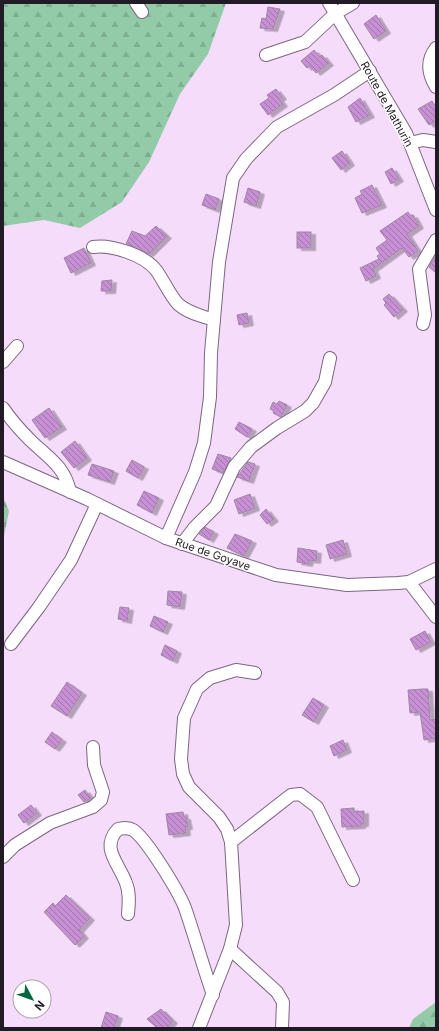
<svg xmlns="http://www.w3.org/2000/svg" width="439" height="1031" font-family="Inter,sans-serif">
	<defs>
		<pattern id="forest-firs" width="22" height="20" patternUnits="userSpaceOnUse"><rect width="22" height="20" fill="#93cba9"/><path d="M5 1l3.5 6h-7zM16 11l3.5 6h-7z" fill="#7eae91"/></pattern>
		<pattern id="building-back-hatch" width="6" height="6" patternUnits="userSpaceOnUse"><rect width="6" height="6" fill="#c78fd4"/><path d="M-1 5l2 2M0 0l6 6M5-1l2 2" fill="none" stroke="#a174ac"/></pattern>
		<filter id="shadow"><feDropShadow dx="4.5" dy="2.5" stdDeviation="0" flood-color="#0004"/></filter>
	</defs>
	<rect width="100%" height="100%" fill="#f5dcfb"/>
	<g fill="url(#forest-firs)">
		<path d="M 3,3 L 226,3 L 208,54 L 180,94 L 149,162 L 122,202 L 80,228 L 44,220 L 3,226 Z"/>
		<path d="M 3,497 L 9,511 L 3,541 Z"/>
		<path d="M 436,1002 L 436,1028 L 409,1028 L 413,1019 Z"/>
	</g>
	<g fill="url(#building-back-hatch)" stroke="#9e87a3" filter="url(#shadow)">
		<path d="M 268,7 L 280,9 L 273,29 L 260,28 L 262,18 L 266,19 Z"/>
		<path d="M 376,15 L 386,31 L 374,39 L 364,24 Z"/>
		<path d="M 314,50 L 320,57 L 322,55 L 329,63 L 316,73 L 310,66 L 307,68 L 301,61 Z"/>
		<path d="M 276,89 L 282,97 L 279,99 L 283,104 L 268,115 L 260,104 L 269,98 L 267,95 Z"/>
		<path d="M 360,98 L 370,115 L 356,122 L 348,107 Z"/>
		<path d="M 432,101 L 436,107 L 436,120 L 429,125 L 418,109 Z"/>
		<path d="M 342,151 L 350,163 L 341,170 L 332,158 Z"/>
		<path d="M 392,168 L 399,179 L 391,184 L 385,172 Z"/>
		<path d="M 372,185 L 382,205 L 362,213 L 355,198 L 362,194 L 360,191 Z"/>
		<path d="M 248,188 L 260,192 L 256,206 L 244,202 Z"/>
		<path d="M 206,194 L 219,199 L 215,210 L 202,205 Z"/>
		<path d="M 408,212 L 411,216 L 413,215 L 419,226 L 407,234 L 418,251 L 409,257 L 402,248 L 373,269 L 376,276 L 366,281 L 360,268 L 379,259 L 377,256 L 380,254 L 376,248 L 387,240 L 380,231 Z"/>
		<path d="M 156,226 L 167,236 L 149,254 L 126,244 L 132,231 L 145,236 Z"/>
		<rect x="297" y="232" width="14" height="16"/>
		<path d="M 84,248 L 91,263 L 71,273 L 64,258 Z"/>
		<path d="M 436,255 L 436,273 L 429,267 Z"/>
		<path d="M 112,280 L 111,291 L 101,291 L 102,281 Z"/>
		<path d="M 389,294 L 403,309 L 394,317 L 384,305 L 386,303 L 383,299 Z"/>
		<path d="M 247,313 L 249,323 L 239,325 L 237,315 Z"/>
		<path d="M 279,401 L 287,405 L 281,417 L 273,413 L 274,411 L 270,409 L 273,402 L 277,404 Z"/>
		<path d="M 49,408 L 62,427 L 45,438 L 32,420 Z"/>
		<path d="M 239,422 L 252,429 L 247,437 L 235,429 Z"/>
		<path d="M 75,441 L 87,458 L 74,468 L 61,452 Z"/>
		<path d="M 218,454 L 231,458 L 223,473 L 212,469 Z"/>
		<path d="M 132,460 L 144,467 L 138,478 L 126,471 Z"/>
		<path d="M 248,462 L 255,464 L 249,481 L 237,477 Z"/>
		<path d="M 92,464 L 114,471 L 110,482 L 88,475 Z"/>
		<path d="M 144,491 L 159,498 L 152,513 L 137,505 Z"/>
		<path d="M 250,494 L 255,508 L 239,514 L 234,500 Z"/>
		<path d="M 266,509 L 274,519 L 267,524 L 260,515 Z"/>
		<path d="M 205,527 L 214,532 L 209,540 L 199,534 Z"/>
		<path d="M 235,534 L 252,541 L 244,556 L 227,548 Z"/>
		<path d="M 343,540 L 347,554 L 330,559 L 326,545 Z"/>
		<path d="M 298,548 L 317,551 L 316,561 L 309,560 L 308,564 L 297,562 Z"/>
		<path d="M 168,591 L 182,592 L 180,607 L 167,605 Z"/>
		<path d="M 120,607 L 129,608 L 127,621 L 118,619 Z"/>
		<path d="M 154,616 L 168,622 L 163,632 L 150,626 Z"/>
		<path d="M 425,631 L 431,642 L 416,650 L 410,639 Z"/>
		<path d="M 165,645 L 177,651 L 173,661 L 161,655 Z"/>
		<path d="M 67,682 L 82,693 L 67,716 L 51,706 Z"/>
		<path d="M 423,689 L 428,689 L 430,720 L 436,719 L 436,738 L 424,740 L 420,712 L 410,713 L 408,690 Z"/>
		<path d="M 313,698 L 324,705 L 314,722 L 302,715 Z"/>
		<path d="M 52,732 L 62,740 L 55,749 L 45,742 Z"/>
		<path d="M 343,740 L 347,750 L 334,756 L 330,746 Z"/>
		<path d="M 85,790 L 91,798 L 84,802 L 78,795 Z"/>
		<path d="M 31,805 L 37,813 L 24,823 L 18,815 Z"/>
		<path d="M 354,808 L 354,812 L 364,811 L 364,824 L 361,824 L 361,826 L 342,827 L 341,809 Z"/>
		<path d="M 183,812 L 184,817 L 186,817 L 188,827 L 185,827 L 186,833 L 169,835 L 166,814 Z"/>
		<path d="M 66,895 L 90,918 L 79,930 L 84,936 L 75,945 L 44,912 L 53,903 L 55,906 Z"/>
		<path d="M 161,1009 L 173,1021 L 167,1028 L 157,1028 L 147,1019 Z"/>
		<path d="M 106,1012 L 118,1016 L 114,1028 L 101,1028 Z"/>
	</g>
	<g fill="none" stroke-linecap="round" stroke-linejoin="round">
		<defs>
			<g id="minor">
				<path d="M 136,3 L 142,12"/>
				<path d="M 329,3 L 406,133 L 436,210"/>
				<path d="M 436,48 C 426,61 428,74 436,87"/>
				<path d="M 266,55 L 305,42 L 336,13 L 353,3"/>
				<path d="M 410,143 L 423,140 L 436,142"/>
				<path d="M 93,247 C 111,244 144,255 156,270 C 164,281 169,294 178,304 C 188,313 202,316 214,320"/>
				<path d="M 423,324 L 425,315 L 419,269 L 436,240"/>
				<path d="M 3,362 L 17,346"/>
				<path d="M 3,408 C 11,420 21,431 31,441 C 49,458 65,467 70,492"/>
				<path d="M 3,462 L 87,499 L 166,538 L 276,575 L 347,585 L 398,583 L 409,582 L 436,569"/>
				<path d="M 166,538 L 195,472 L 204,443 L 210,397 L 211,353 L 219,262 L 233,178 L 246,159 L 277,127 L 334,95 L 370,71"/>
				<path d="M 182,544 L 195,527 L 216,506 L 234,467 L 251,447 L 277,428 L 305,411 L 313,403 L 325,382 L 330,358"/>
				<path d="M 409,582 L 436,617"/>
				<path d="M 11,644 L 39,607 L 71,560 L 97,504"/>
				<path d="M 231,842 L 291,795 L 300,794 L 317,807 L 353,880"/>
				<path d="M 3,857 L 15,845 L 50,823 L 93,807 L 101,800 L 103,792 L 94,765 L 93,747"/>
				<path d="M 128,914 C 129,904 130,893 126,883 C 119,863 100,848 118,829 C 123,828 128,827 133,830 C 146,838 179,892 185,908 C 195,937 203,966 213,995"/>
				<path d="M 230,949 L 277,992 L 283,1002 L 282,1028"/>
				<path d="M 199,1028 L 230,949 L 236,925 L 231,842 L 227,829 L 219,817 L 189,787 L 183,774 L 181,759 L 184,718 L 197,689 L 210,678 L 236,670 L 255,673"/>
			</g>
		</defs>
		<use href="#minor" stroke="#7c6681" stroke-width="14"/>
		<use href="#minor" stroke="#fff" stroke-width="12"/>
	</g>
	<g text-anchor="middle" stroke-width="3" stroke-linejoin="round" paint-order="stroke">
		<g font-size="11" fill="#221a24" stroke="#fff">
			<text transform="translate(387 104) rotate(61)" y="4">Route de Mathurin</text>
			<text transform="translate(213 554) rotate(19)" y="4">Rue de Goyave</text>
		</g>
	</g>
	<rect width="439" height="1031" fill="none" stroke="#221a24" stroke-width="8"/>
	<g transform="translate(32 999) rotate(131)"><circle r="19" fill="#ffffff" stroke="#a7a3a7"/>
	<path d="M0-3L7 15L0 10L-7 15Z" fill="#00683f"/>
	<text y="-6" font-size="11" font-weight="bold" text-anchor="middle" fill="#221a24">N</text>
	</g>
</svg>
